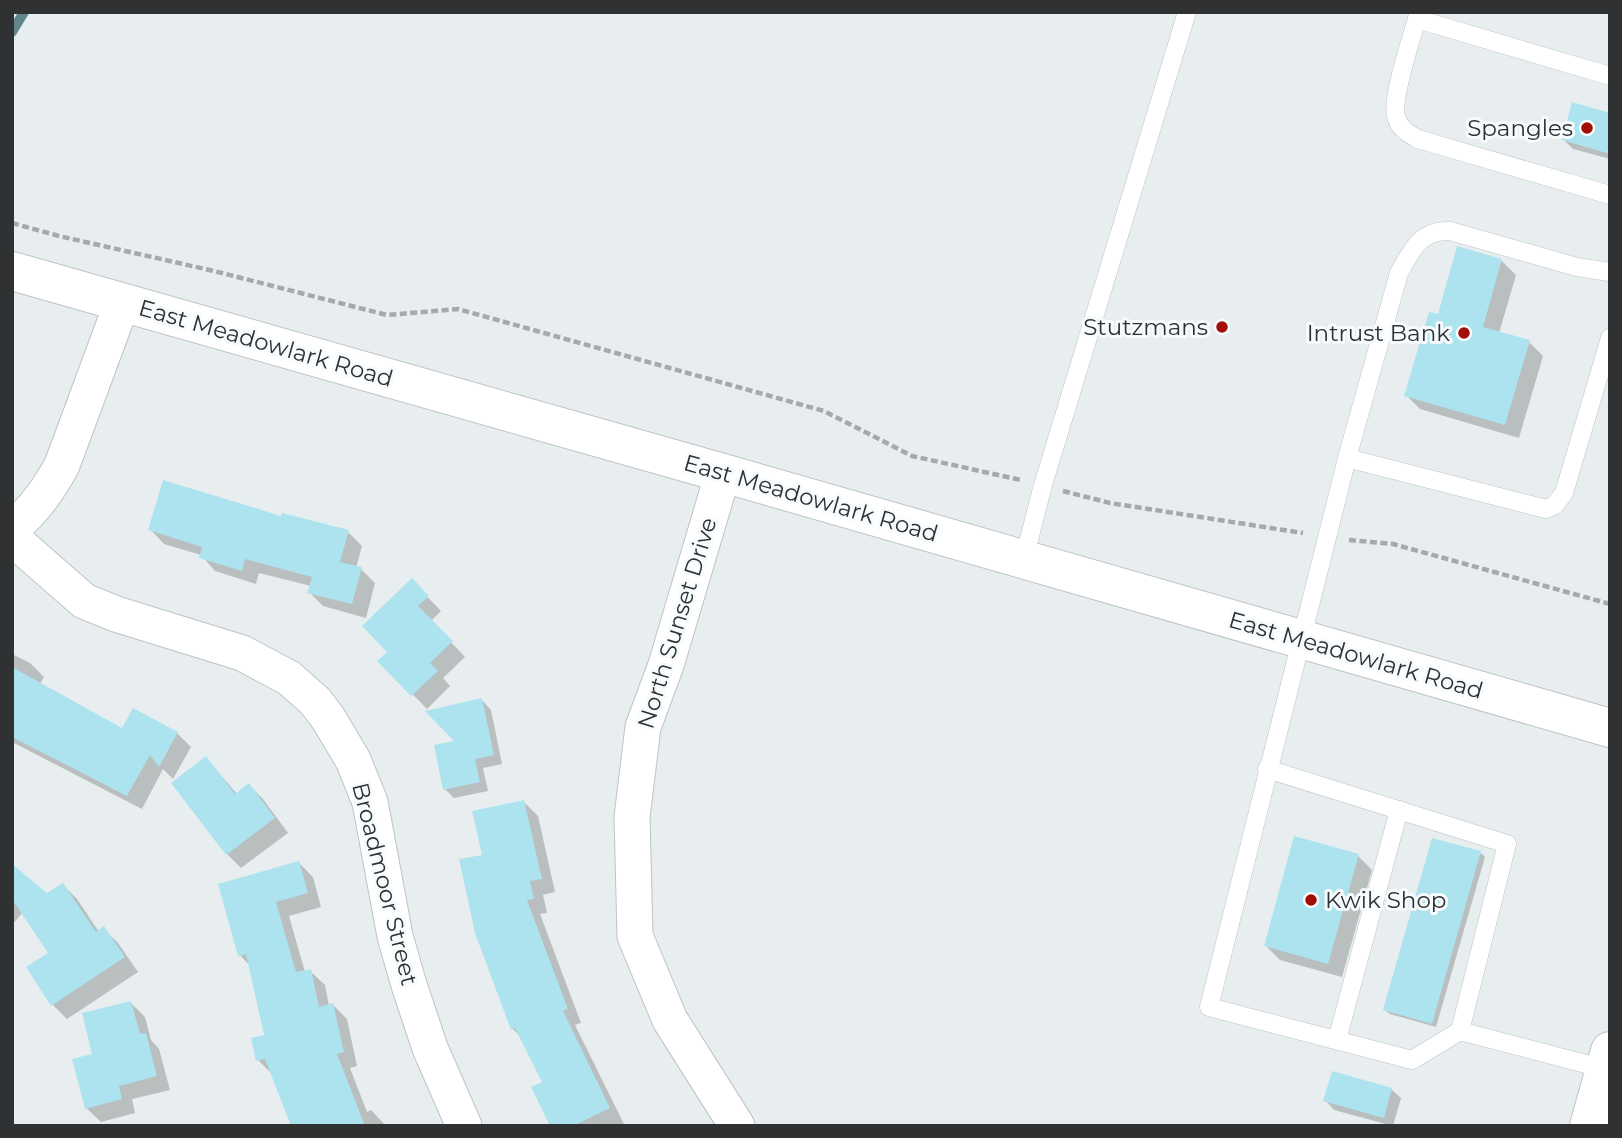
<svg xmlns="http://www.w3.org/2000/svg" width="1622" height="1138" font-family="Montserrat,sans-serif">
	<rect width="100%" height="100%" fill="#e8eeef"/>
	<g fill="#0003">
		<path d="M 1610,115 L 1610,159 L 1573,149 L 1564,140 Z"/>
		<path d="M 1502,261 L 1516,275 L 1499,333 L 1529,342 L 1543,356 L 1519,438 L 1420,409 L 1406,395 L 1439,316 Z"/>
		<path d="M 282,518 L 348,532 L 362,546 L 356,568 L 361,569 L 375,583 L 366,618 L 323,606 L 309,592 L 311,586 L 259,573 L 256,584 L 215,571 L 201,555 L 164,544 L 150,529 Z"/>
		<path d="M 412,581 L 441,611 L 431,621 L 465,657 L 443,678 L 450,686 L 427,709 L 380,661 L 389,652 Z"/>
		<path d="M 12,654 L 30,663 L 44,677 L 40,684 L 123,730 L 177,733 L 191,747 L 173,779 L 163,769 L 142,809 L 12,742 Z"/>
		<path d="M 482,700 L 491,710 L 502,764 L 483,768 L 488,791 L 454,798 L 445,789 L 458,742 Z"/>
		<path d="M 206,758 L 237,794 L 249,785 L 263,799 L 288,833 L 241,868 L 227,854 L 173,783 Z"/>
		<path d="M 524,802 L 538,816 L 555,892 L 543,895 L 547,913 L 540,914 L 581,1023 L 575,1025 L 625,1126 L 552,1126 L 545,1083 L 522,1038 L 513,1029 L 484,856 Z"/>
		<path d="M 1481,853 L 1485,857 L 1436,1027 L 1390,1014 L 1385,1010 Z"/>
		<path d="M 1358,856 L 1372,870 L 1342,977 L 1280,960 L 1266,946 Z"/>
		<path d="M 299,863 L 313,877 L 321,907 L 289,916 L 305,972 L 310,971 L 325,985 L 329,1006 L 333,1005 L 347,1019 L 357,1066 L 350,1068 L 367,1112 L 371,1110 L 386,1126 L 295,1126 L 272,1074 L 258,1060 L 266,1037 L 251,967 L 240,955 Z"/>
		<path d="M 12,866 L 47,895 L 63,885 L 77,899 L 99,932 L 104,929 L 118,943 L 138,972 L 67,1019 L 53,1005 L 51,954 L 23,912 L 12,925 Z"/>
		<path d="M 131,1003 L 145,1017 L 151,1040 L 159,1049 L 170,1090 L 132,1099 L 135,1113 L 101,1122 L 86,1108 L 94,1056 Z"/>
		<path d="M 1391,1089 L 1401,1098 L 1393,1126 L 1334,1110 L 1325,1100 Z"/>
	</g>
	<g fill="none" stroke-linecap="round" stroke-linejoin="round">
		<path stroke="#61868e" stroke-width="10" d="M 12,32 L 24,12"/>
	</g>
	<g fill="#ace3ee">
		<path d="M 1572,102 L 1610,113 L 1610,154 L 1562,140 Z"/>
		<path d="M 1457,246 L 1502,259 L 1483,327 L 1530,340 L 1505,425 L 1404,396 L 1429,312 L 1438,314 Z"/>
		<path d="M 163,480 L 281,516 L 282,513 L 349,530 L 340,562 L 362,567 L 352,604 L 307,593 L 312,577 L 245,559 L 242,571 L 199,558 L 202,547 L 148,530 Z"/>
		<path d="M 412,578 L 429,596 L 418,606 L 453,641 L 430,663 L 438,671 L 411,696 L 377,661 L 387,652 L 362,626 Z"/>
		<path d="M 12,667 L 122,728 L 133,708 L 178,732 L 159,767 L 150,755 L 127,796 L 12,737 Z"/>
		<path d="M 482,698 L 494,755 L 475,759 L 480,782 L 443,790 L 434,745 L 454,741 L 425,711 Z"/>
		<path d="M 206,756 L 235,794 L 249,783 L 275,818 L 226,855 L 171,783 Z"/>
		<path d="M 524,800 L 542,879 L 530,881 L 534,899 L 527,900 L 568,1009 L 563,1011 L 610,1108 L 573,1126 L 550,1126 L 531,1087 L 542,1082 L 515,1028 L 511,1030 L 475,933 L 459,859 L 482,855 L 472,811 Z"/>
		<path d="M 1294,836 L 1359,854 L 1328,964 L 1264,946 Z"/>
		<path d="M 1432,838 L 1481,851 L 1432,1024 L 1383,1010 Z"/>
		<path d="M 299,861 L 308,893 L 276,902 L 296,972 L 311,969 L 319,1007 L 333,1003 L 344,1052 L 337,1054 L 365,1126 L 291,1126 L 265,1059 L 256,1061 L 251,1038 L 264,1035 L 246,954 L 238,956 L 218,884 Z"/>
		<path d="M 12,864 L 47,893 L 63,883 L 96,932 L 104,926 L 125,957 L 51,1006 L 26,967 L 48,953 L 12,899 Z"/>
		<path d="M 131,1001 L 140,1034 L 146,1033 L 157,1076 L 119,1086 L 122,1099 L 85,1109 L 72,1059 L 92,1054 L 82,1013 Z"/>
		<path d="M 1332,1071 L 1392,1088 L 1384,1118 L 1323,1101 Z"/>
	</g>
	<g fill="none" stroke-linecap="round" stroke-linejoin="round">
		<defs>
			<g id="service">
				<path d="M 1419,12 C 1413,34 1391,97 1396,116 C 1399,128 1407,133 1418,139 L 1610,195"/>
				<path d="M 1417,19 L 1610,76"/>
				<path d="M 1347,458 L 1399,273 C 1412,249 1421,230 1450,231 L 1577,267 L 1610,272"/>
				<path d="M 1024,559 L 1043,485 L 1187,12"/>
				<path d="M 1267,769 L 1507,844 L 1460,1031"/>
				<path d="M 1337,1040 L 1399,810"/>
				<path d="M 1605,1069 L 1460,1031 L 1412,1060 L 1209,1007 L 1347,458 L 1546,509 L 1555,505 L 1564,493 L 1610,338"/>
			</g>
			<g id="minor">
				<path d="M 723,473 L 666,665 L 643,727 L 632,817 L 635,936 L 670,1020 L 737,1126"/>
				<path d="M 12,528 C 34,511 49,489 62,465 L 122,303"/>
				<path d="M 12,538 L 84,601 L 116,614 L 242,653 L 289,678 L 315,701 L 328,718 L 353,760 L 370,802 L 395,936 L 409,985 L 430,1048 L 464,1126"/>
			</g>
			<g id="secondary">
				<path d="M 12,271 L 723,473 L 1610,728"/>
				<path d="M 1589,1126 L 1610,1051"/>
			</g>
		</defs>
		<use href="#service" stroke="#bec4c5" stroke-width="19"/>
		<use href="#minor" stroke="#bec4c5" stroke-width="37"/>
		<use href="#secondary" stroke="#bec4c5" stroke-width="40"/>
		<g stroke="#a4a9aa" stroke-width="4.5" stroke-dasharray="7 3.5" stroke-linecap="butt">
			<path d="M 12,223 L 59,236 L 214,271 L 387,315 L 458,309 L 824,411 L 912,456 L 1021,480"/>
			<path d="M 1063,491 L 1110,503 L 1303,533"/>
			<path d="M 1349,540 L 1393,544 L 1610,604"/>
		</g>
		<use href="#service" stroke="#fff" stroke-width="18"/>
		<use href="#minor" stroke="#fff" stroke-width="35"/>
		<use href="#secondary" stroke="#fff" stroke-width="38"/>
	</g>
	<g fill="#a30d07" stroke="#f6fbfd" stroke-width="2.5">
		<circle cx="1587" cy="128" r="7"/>
		<circle cx="1222" cy="327" r="7"/>
		<circle cx="1464" cy="333" r="7"/>
		<circle cx="1311" cy="900" r="7"/>
	</g>
	<g text-anchor="middle" stroke-width="6" stroke-linejoin="round" paint-order="stroke">
		<g font-size="23" fill="#2f3132" stroke="#f6fbfd" text-anchor="end">
			<text x="1573" y="136">Spangles</text>
			<text x="1208" y="335">Stutzmans</text>
			<text x="1450" y="341">Intrust Bank</text>
			<text x="1325" y="908" text-anchor="start">Kwik Shop</text>
		</g>
		<g font-size="23" fill="#2f3132" stroke="#f6fbfd">
			<text transform="translate(266 343) rotate(16)" y="8">East Meadowlark Road</text>
			<text transform="translate(811 498) rotate(16)" y="8">East Meadowlark Road</text>
			<text transform="translate(677 623) rotate(-73)" y="8">North Sunset Drive</text>
			<text transform="translate(1356 655) rotate(16)" y="8">East Meadowlark Road</text>
			<text transform="translate(385 884) rotate(76)" y="8">Broadmoor Street</text>
		</g>
	</g>
	<rect width="1622" height="1138" fill="none" stroke="#2f3132" stroke-width="28"/>
</svg>
